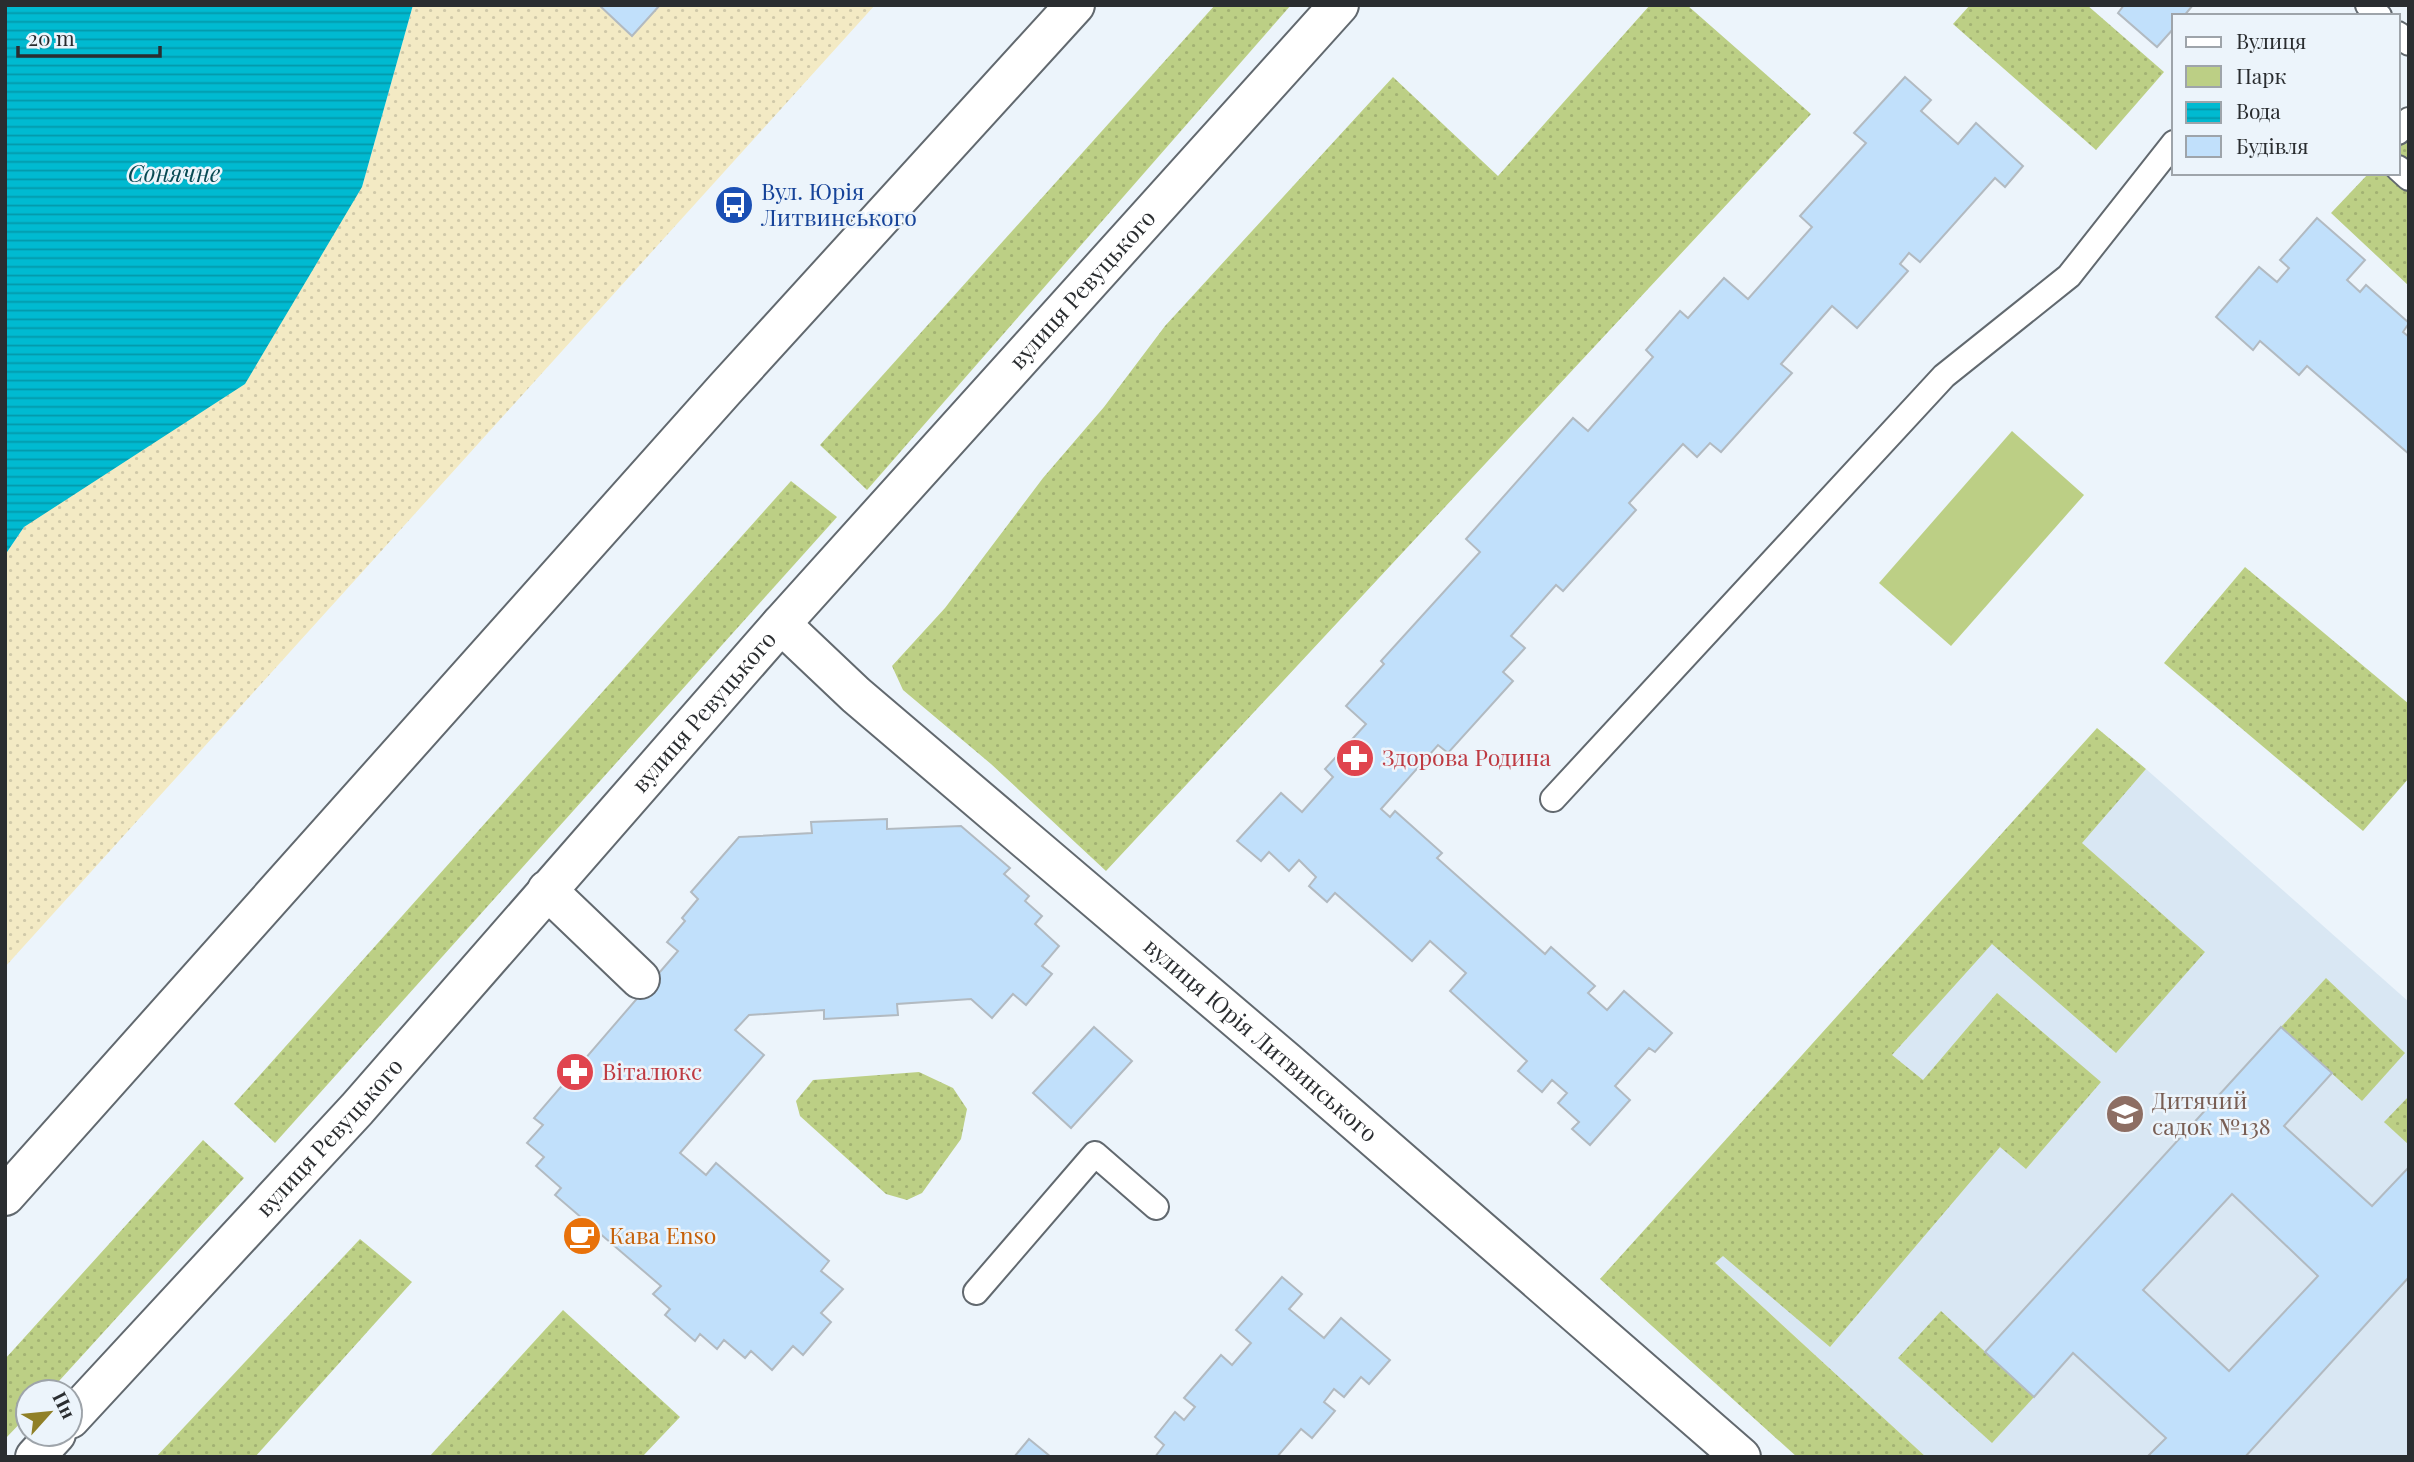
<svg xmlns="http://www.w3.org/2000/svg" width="2414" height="1462" font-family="'Playfair Display',serif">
	<defs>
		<pattern id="green-dots" width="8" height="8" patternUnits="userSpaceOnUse" patternTransform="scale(1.75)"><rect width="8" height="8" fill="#bccf85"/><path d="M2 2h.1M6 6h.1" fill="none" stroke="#a2b273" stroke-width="1.8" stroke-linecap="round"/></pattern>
		<pattern id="sand-dots" width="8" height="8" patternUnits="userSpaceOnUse" patternTransform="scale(1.75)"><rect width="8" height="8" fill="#f3eac4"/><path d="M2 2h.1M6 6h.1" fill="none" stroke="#d0c9a9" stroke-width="1.8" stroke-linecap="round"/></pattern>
		<pattern id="water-rules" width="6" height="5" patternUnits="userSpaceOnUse" patternTransform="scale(1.75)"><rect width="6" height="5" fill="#00bad1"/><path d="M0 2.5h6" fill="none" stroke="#0398aa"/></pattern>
	</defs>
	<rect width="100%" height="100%" fill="#ecf4fb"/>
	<path fill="#d9e7f3" d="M 2146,769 L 2409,1002 L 2409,1457 L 1926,1457 L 1715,1263 L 1892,1055 Z"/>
	<g fill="url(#green-dots)">
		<path d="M 1215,5 L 1291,5 L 867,490 L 820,445 Z"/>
		<path d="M 1650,5 L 1687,5 L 1811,114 L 1106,871 L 991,764 L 903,690 L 892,666 L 945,608 L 1043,478 L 1104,407 L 1165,326 L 1393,77 L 1498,176 Z"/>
		<path d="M 1970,5 L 2087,5 L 2164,72 L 2096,150 L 1953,24 Z"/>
		<path d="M 2409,130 L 2409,286 L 2331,213 L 2369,173 L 2398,173 L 2398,142 Z"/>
		<path d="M 791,481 L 837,517 L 275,1143 L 234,1104 Z"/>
		<path d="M 2245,567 L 2409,704 L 2409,778 L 2363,831 L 2164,663 Z"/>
		<path d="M 2097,728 L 2146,769 L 2082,843 L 2205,952 L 2116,1053 L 1992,944 L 1892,1055 L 1923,1080 L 1997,993 L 2101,1082 L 2026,1169 L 2000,1147 L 1830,1347 L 1723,1256 L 1715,1263 L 1926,1457 L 1797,1457 L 1600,1279 Z"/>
		<path d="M 2326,978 L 2405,1053 L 2362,1101 L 2281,1027 Z"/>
		<path d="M 919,1072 L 953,1088 L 967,1109 L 961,1139 L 922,1193 L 907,1200 L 886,1194 L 800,1116 L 796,1101 L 813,1080 Z"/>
		<path d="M 2409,1096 L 2409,1145 L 2384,1122 Z"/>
		<path d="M 203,1140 L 244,1178 L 49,1392 L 28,1392 L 28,1415 L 5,1439 L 5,1359 Z"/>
		<path d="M 360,1239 L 412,1282 L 255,1457 L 156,1457 Z"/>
		<path d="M 563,1310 L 680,1417 L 642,1457 L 429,1457 Z"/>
		<path d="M 1941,1311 L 2034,1397 L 1992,1443 L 1898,1358 Z"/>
	</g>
	<path fill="url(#sand-dots)" d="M 413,5 L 875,5 L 5,967 L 5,555 L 24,527 L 362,187 Z"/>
	<path fill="#bccf85" d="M 2012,431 L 2084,495 L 1951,646 L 1879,583 Z"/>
	<path fill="url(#water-rules)" d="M 5,5 L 413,5 L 362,187 L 245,384 L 24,527 L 5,555 Z"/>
	<g fill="#c1e0fb" stroke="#b2bac1" stroke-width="2" fill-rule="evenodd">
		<path d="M 599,5 L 660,5 L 632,36 Z"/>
		<path d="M 2124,5 L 2193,5 L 2184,16 L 2174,16 L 2174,28 L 2157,47 L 2118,13 Z"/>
		<path d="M 1905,77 L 1931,100 L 1921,111 L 1958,144 L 1976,123 L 2023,166 L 2005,187 L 1995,178 L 1920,262 L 1909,253 L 1900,264 L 1908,271 L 1857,328 L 1832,306 L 1781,364 L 1792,373 L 1721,452 L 1710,443 L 1697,457 L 1683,444 L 1629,503 L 1636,510 L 1563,591 L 1556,585 L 1511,636 L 1525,648 L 1503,672 L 1513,681 L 1448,753 L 1438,745 L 1381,809 L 1390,817 L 1395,811 L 1442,853 L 1437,858 L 1545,954 L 1551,947 L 1595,986 L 1588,993 L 1607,1010 L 1624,991 L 1672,1033 L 1655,1052 L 1649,1048 L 1615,1086 L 1630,1100 L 1590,1145 L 1572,1129 L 1579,1122 L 1558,1103 L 1567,1093 L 1552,1080 L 1542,1092 L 1518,1071 L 1527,1061 L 1450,991 L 1466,973 L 1430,941 L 1412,961 L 1335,893 L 1327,902 L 1309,886 L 1316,877 L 1299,860 L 1289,871 L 1269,852 L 1261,861 L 1237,841 L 1281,793 L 1302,812 L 1333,777 L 1325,769 L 1366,724 L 1346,706 L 1384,664 L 1381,661 L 1480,552 L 1466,539 L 1573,418 L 1588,431 L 1653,357 L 1646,350 L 1680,311 L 1688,318 L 1724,278 L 1748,299 L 1812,227 L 1800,216 L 1866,143 L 1854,133 Z"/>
		<path d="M 2317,218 L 2365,260 L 2347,280 L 2360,292 L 2366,285 L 2409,323 L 2403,332 L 2409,337 L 2409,454 L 2307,366 L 2299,375 L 2260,341 L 2253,350 L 2216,317 L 2259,267 L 2277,282 L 2289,268 L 2280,260 Z"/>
		<path d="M 887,819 L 887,829 L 961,826 L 1010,868 L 1004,874 L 1029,896 L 1025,901 L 1042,916 L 1035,924 L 1059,946 L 1042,966 L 1052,974 L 1026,1005 L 1013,994 L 992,1018 L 971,999 L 897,1004 L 898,1015 L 824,1019 L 824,1010 L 749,1015 L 735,1030 L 764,1055 L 680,1153 L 706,1175 L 716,1163 L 829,1261 L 821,1271 L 843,1289 L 821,1313 L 831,1322 L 803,1355 L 793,1346 L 772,1370 L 751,1351 L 745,1358 L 724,1340 L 717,1349 L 700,1334 L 695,1341 L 665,1315 L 670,1309 L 653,1294 L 661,1286 L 555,1195 L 561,1188 L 536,1166 L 544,1157 L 527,1143 L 543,1125 L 534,1118 L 678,951 L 667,942 L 685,921 L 682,918 L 698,899 L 691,892 L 739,837 L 812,833 L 811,822 Z"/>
		<path d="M 1094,1027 L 1132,1061 L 1071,1128 L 1033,1093 Z"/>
		<path d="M 2281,1027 L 2332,1073 L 2284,1126 L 2372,1206 L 2409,1167 L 2409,1277 L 2245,1457 L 2147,1457 L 2166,1438 L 2073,1353 L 2034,1397 L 1985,1352 ZM 2232,1194 L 2318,1276 L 2229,1371 L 2143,1290 Z"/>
		<path d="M 1282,1277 L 1302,1294 L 1289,1309 L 1324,1338 L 1341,1318 L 1390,1360 L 1369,1384 L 1361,1377 L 1344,1397 L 1334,1389 L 1324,1402 L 1335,1411 L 1312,1438 L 1301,1429 L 1277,1457 L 1155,1457 L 1164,1445 L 1155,1437 L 1175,1412 L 1184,1420 L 1195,1407 L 1184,1398 L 1221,1355 L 1232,1365 L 1251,1343 L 1236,1330 Z"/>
		<path d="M 1029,1439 L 1051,1457 L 1014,1457 Z"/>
	</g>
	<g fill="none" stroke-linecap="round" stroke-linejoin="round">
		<defs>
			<g id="service">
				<path d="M 2368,5 L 2379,16"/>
				<path d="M 2398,34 L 2409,43"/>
				<path d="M 2398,132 L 2409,120"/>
				<path d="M 2398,168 L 2409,178"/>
				<path d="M 1553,799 L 1944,376 L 2069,276 L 2174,143"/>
				<path d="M 976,1292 L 1095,1154 L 1156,1207"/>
			</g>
			<g id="minor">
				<path id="s1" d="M 781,624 L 856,695 L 1287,1062 L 1741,1457"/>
				<path d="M 547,890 L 640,979"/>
				<path id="s2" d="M 70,1419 L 357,1109 L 781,624 L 1339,5"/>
				<path d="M 35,1457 L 56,1434"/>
			</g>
			<path id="tertiary" d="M 5,1196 L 725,389 L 1075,5"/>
		</defs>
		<use href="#service" stroke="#62696f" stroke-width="28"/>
		<use href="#minor" stroke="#62696f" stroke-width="42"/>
		<use href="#tertiary" stroke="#62696f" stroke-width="42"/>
		<use href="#service" stroke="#fff" stroke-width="24"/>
		<use href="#minor" stroke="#fff" stroke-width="38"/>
		<use href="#tertiary" stroke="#fff" stroke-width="38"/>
	</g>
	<defs>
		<symbol id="bus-disc" viewBox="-11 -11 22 22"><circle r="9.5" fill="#1a4fb4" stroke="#ecf4fb"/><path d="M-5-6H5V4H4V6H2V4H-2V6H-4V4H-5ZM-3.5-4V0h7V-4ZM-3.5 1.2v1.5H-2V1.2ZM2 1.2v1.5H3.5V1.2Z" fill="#fff"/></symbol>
		<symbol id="pharmacy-disc" viewBox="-11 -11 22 22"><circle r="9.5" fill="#e0444e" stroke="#ecf4fb"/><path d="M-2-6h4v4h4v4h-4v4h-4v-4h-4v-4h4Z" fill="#fff"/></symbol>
		<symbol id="school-disc" viewBox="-11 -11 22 22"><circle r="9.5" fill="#8d6e63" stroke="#ecf4fb"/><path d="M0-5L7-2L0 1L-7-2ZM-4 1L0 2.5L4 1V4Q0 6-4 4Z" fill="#fff"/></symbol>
		<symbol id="cafe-disc" viewBox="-11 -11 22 22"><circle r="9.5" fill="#e8710a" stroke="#ecf4fb"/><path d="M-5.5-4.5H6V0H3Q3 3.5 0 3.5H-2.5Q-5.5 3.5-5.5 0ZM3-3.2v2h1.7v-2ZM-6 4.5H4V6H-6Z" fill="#fff"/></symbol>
	</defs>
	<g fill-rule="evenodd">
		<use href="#bus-disc" x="712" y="183" width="44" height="44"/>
		<use href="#pharmacy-disc" x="1333" y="736" width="44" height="44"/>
		<use href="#pharmacy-disc" x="553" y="1050" width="44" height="44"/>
		<use href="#school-disc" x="2103" y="1092" width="44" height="44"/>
		<use href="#cafe-disc" x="560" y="1214" width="44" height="44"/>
	</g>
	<g text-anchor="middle" stroke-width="5" stroke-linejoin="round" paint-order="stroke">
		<g font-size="23" fill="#164399" stroke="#ecf4fb" text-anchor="start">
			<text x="761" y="200">Вул. Юрія<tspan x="761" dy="26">Литвинського</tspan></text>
		</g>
		<g font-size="23" fill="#2a2d30" stroke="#ecf4fb">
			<text dy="8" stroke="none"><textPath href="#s2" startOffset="1517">вулиця Ревуцького</textPath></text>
			<text dy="8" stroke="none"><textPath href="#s2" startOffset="950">вулиця Ревуцького</textPath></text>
			<text dy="8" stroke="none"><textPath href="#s1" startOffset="635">вулиця Юрія Литвинського</textPath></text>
			<text dy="8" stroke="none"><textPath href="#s2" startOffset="383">вулиця Ревуцького</textPath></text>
		</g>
		<g font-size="23" fill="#be3a42" stroke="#ecf4fb" text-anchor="start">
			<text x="1382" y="766">Здорова Родина</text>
			<text x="602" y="1080">Віталюкс</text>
		</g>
		<g font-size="23" fill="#785e54" stroke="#ecf4fb" text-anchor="start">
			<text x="2152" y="1109">Дитячий<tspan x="2152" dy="26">садок №138</tspan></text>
		</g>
		<g font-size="23" fill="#c56008" stroke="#ecf4fb" text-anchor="start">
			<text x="609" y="1244">Кава Enso</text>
		</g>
		<g font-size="24" font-style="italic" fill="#084a54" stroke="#ecf4fb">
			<text x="174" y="182">Сонячне</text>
		</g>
	</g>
	<rect width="2414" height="1462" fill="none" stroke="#2a2d30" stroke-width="14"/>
	<rect x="2172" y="14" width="228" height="161" fill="#ecf4fb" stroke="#9ea4aa" stroke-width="2"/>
	<rect x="2186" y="37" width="35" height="10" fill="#ffffff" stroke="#9ea4aa" stroke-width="2"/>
	<text x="2236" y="49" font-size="21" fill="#2a2d30">Вулиця</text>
	<rect x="2186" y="66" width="35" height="21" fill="#bccf85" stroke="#9ea4aa" stroke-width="2"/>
	<text x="2236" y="84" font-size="21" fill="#2a2d30">Парк</text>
	<rect x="2186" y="102" width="35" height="21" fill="url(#water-rules)" stroke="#9ea4aa" stroke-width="2"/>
	<text x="2236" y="119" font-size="21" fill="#2a2d30">Вода</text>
	<rect x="2186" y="136" width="35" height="21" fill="#c1e0fb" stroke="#9ea4aa" stroke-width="2"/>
	<text x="2236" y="154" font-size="21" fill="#2a2d30">Будівля</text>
	<g transform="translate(49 1413) rotate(63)"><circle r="33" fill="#ecf4fb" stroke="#9ea4aa" stroke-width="2"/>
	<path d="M0-5L12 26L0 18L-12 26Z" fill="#908027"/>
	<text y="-10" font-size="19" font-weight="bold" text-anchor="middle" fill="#2a2d30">Пн</text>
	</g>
	<path d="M18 46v10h142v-10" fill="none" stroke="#2a2d30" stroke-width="3.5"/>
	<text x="28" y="46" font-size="21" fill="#2a2d30" stroke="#ecf4fb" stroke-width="5" paint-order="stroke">20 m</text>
</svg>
